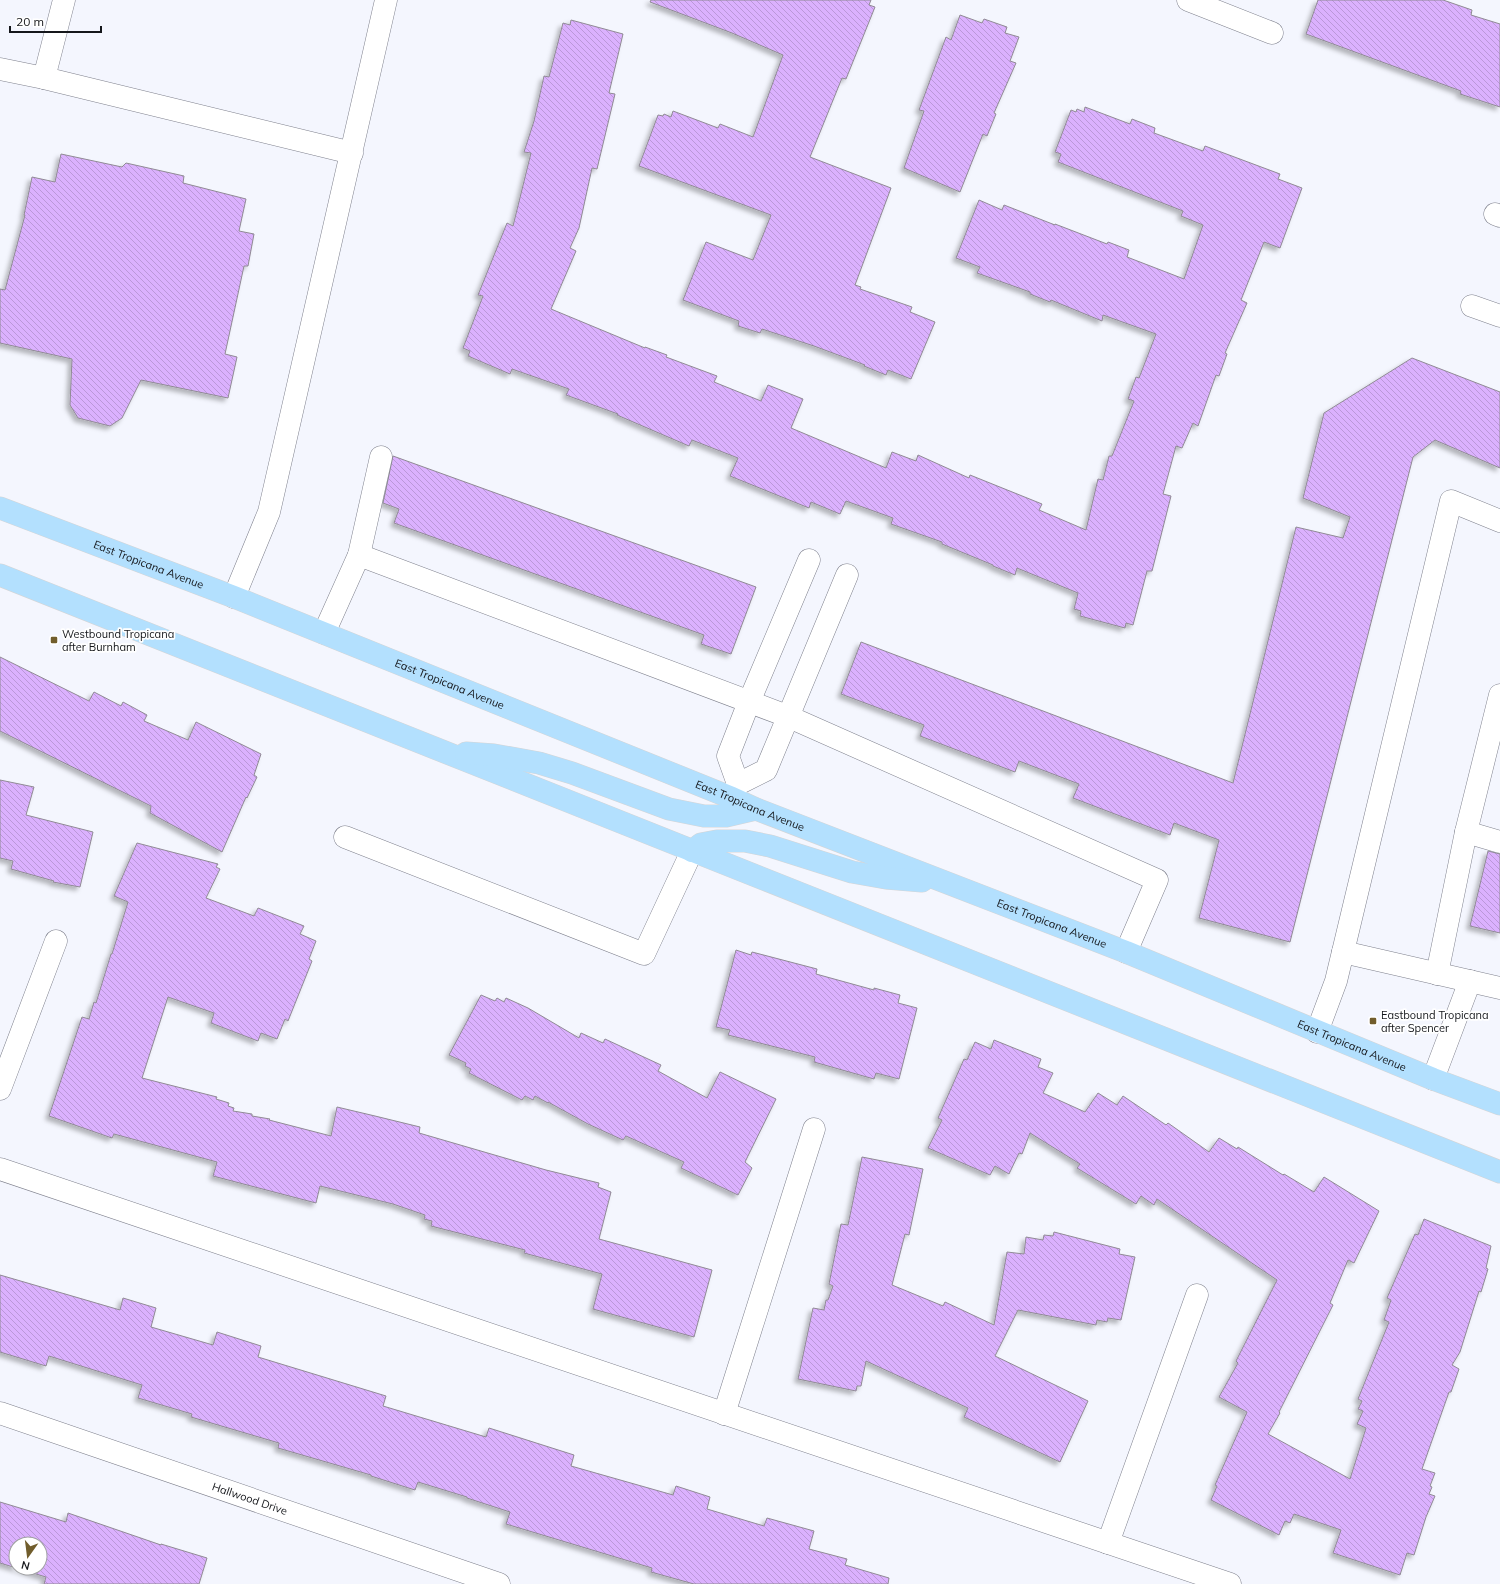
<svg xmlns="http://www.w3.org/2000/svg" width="1500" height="1584" font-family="Mulish,sans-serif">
	<defs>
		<pattern id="building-back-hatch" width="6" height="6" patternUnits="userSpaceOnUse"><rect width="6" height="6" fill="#dbb1fe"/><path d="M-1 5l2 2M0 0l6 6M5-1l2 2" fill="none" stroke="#bb98d9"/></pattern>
		<filter id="shadow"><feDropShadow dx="-3.5" dy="3.5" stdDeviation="2" flood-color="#0004"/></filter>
	</defs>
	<rect width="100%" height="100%" fill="#f4f6fe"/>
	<g fill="url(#building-back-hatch)" stroke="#908a95" fill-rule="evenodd" filter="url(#shadow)">
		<path d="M 651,0 L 871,0 L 869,5 L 875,7 L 846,79 L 842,78 L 810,157 L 891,188 L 855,285 L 861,287 L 860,289 L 912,307 L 910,312 L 935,322 L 911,379 L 888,370 L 886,375 L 864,366 L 865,365 L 814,346 L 762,329 L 760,333 L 738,326 L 739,321 L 683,300 L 706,242 L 753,260 L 771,215 L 639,166 L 658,115 L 663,116 L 664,114 L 671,117 L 673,111 L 718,128 L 720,124 L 753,137 L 783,55 L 732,33 L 650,2 Z"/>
		<path d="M 1318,0 L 1443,0 L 1472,10 L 1471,15 L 1500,24 L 1500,107 L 1460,94 L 1461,91 L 1306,34 Z"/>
		<path d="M 960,15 L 982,23 L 984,19 L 1007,27 L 1005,33 L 1019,37 L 1010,61 L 1016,63 L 994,113 L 996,114 L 987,136 L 983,134 L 960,192 L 904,168 L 924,111 L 919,110 L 946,37 L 951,40 Z"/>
		<path d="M 571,20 L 623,34 L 609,93 L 615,94 L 597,169 L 592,168 L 579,228 L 570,248 L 576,251 L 551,309 L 645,348 L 645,347 L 667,355 L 666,357 L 717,376 L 714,382 L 761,401 L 768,385 L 803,399 L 791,428 L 886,468 L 892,452 L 916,461 L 918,455 L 969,478 L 970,475 L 1042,504 L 1039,510 L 1086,530 L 1098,479 L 1103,480 L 1109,456 L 1112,456 L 1134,401 L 1128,399 L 1136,377 L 1139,378 L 1156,334 L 1103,315 L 1102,321 L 1051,300 L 1050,302 L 1030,294 L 1030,292 L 977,273 L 980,267 L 956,258 L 979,200 L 1002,210 L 1004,205 L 1055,225 L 1055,224 L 1107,244 L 1108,242 L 1129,250 L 1127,257 L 1184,279 L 1203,225 L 1181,216 L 1183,211 L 1058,162 L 1061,154 L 1055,152 L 1071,110 L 1076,112 L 1077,109 L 1084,112 L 1085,107 L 1130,124 L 1132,119 L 1155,128 L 1154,133 L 1203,151 L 1205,146 L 1280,174 L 1278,179 L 1302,188 L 1280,248 L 1264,242 L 1241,300 L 1247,303 L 1225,353 L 1227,354 L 1219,376 L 1216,375 L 1198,426 L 1193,423 L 1182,448 L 1176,446 L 1163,494 L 1171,496 L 1152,571 L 1147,571 L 1133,625 L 1126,623 L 1125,628 L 1080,616 L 1081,611 L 1074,609 L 1078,593 L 1017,568 L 1015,575 L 993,566 L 993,565 L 942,544 L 942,542 L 891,524 L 893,518 L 846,501 L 840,514 L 811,502 L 809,508 L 730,476 L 738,458 L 692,440 L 689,446 L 617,415 L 618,414 L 566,395 L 569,389 L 512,369 L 510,374 L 468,356 L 470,351 L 463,348 L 483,296 L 478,295 L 507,223 L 513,226 L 531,153 L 524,152 L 534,121 L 544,76 L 549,77 L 563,23 L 570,25 Z"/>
		<path d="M 61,154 L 122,167 L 126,163 L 184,176 L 183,183 L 246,199 L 239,231 L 254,234 L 248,266 L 244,266 L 225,354 L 237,357 L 228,398 L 141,380 L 122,418 L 110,426 L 78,418 L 70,405 L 72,359 L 0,343 L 0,289 L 5,290 L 25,215 L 24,215 L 32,177 L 55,182 Z"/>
		<path d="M 1412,358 L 1500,392 L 1500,468 L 1435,440 L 1413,457 L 1290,942 L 1199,918 L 1219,840 L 1174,823 L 1170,835 L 1073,798 L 1079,784 L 1019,761 L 1015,772 L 920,736 L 924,725 L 841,694 L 861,642 L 1233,783 L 1296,527 L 1343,538 L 1350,517 L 1303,498 L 1324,413 Z"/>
		<path d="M 393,456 L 756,587 L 731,654 L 701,644 L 704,635 L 394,523 L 399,509 L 383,503 Z"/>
		<path d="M 0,657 L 89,701 L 94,692 L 121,706 L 123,702 L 147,715 L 144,721 L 188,740 L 196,722 L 261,754 L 254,775 L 257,777 L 247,798 L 246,797 L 222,852 L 150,813 L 151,806 L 0,731 Z"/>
		<path d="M 0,780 L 34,787 L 26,815 L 93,832 L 80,887 L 53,882 L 54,881 L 11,869 L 13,861 L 0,858 Z"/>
		<path d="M 137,843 L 218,864 L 216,867 L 220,869 L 206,898 L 254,916 L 258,908 L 304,926 L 300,934 L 316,941 L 309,959 L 312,961 L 288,1021 L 285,1019 L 277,1039 L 261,1033 L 258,1041 L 211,1023 L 214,1013 L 168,997 L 142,1078 L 217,1097 L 216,1099 L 229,1103 L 228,1106 L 234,1108 L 233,1111 L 252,1114 L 252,1116 L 270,1119 L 269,1120 L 331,1136 L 337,1107 L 375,1116 L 420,1127 L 419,1133 L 546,1170 L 599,1183 L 598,1187 L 611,1192 L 599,1239 L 712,1270 L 694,1337 L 593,1309 L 602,1274 L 524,1253 L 525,1250 L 431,1226 L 432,1221 L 424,1219 L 425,1215 L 393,1204 L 320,1186 L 316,1203 L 213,1176 L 217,1162 L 114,1134 L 112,1138 L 49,1116 L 82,1017 L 89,1019 L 94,1002 L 96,1003 L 111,954 L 112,954 L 128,902 L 114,896 Z"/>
		<path d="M 1488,851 L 1500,854 L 1500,933 L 1470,926 Z"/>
		<path d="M 736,950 L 751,955 L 752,952 L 817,969 L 816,974 L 874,990 L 874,988 L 900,995 L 898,1003 L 917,1008 L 899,1079 L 876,1073 L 874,1079 L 814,1062 L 815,1057 L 728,1035 L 730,1030 L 716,1027 Z"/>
		<path d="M 481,995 L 495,1001 L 497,998 L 504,1002 L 506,998 L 528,1008 L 579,1038 L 581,1033 L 603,1043 L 605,1039 L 661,1065 L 658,1071 L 707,1098 L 720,1072 L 776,1099 L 745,1162 L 752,1168 L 738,1195 L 681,1168 L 684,1162 L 626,1136 L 623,1140 L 588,1124 L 548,1102 L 548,1103 L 535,1096 L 533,1100 L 525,1096 L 522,1100 L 469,1073 L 471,1069 L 465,1066 L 466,1063 L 449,1055 Z"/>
		<path d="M 994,1040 L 1041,1059 L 1038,1067 L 1053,1073 L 1043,1093 L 1085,1112 L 1098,1093 L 1117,1105 L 1123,1096 L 1166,1125 L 1168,1123 L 1209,1152 L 1219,1138 L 1237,1149 L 1238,1147 L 1283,1175 L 1284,1174 L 1314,1192 L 1324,1177 L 1379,1211 L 1354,1263 L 1348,1260 L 1330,1303 L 1333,1305 L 1279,1412 L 1280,1413 L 1268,1434 L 1350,1479 L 1366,1428 L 1357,1424 L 1363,1411 L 1358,1409 L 1362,1401 L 1358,1399 L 1389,1322 L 1384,1320 L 1391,1300 L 1387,1298 L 1415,1234 L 1418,1235 L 1424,1219 L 1491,1246 L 1486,1268 L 1488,1269 L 1481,1292 L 1479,1291 L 1460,1352 L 1452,1365 L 1459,1369 L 1451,1392 L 1449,1392 L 1422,1469 L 1435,1473 L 1430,1486 L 1432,1487 L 1429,1494 L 1435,1496 L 1426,1517 L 1414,1555 L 1407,1553 L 1400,1575 L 1333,1553 L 1341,1530 L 1294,1514 L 1290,1523 L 1285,1521 L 1279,1535 L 1211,1500 L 1217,1486 L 1215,1485 L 1247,1412 L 1219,1397 L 1238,1363 L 1236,1361 L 1277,1280 L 1157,1199 L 1154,1205 L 1141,1196 L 1136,1204 L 1077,1168 L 1080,1164 L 1030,1133 L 1022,1154 L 1019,1153 L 1009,1174 L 995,1166 L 990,1175 L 928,1148 L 942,1120 L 938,1118 L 964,1059 L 967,1060 L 975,1042 L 991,1049 Z"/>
		<path d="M 862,1157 L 923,1169 L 909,1235 L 905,1234 L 892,1285 L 943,1306 L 945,1302 L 994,1325 L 1007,1252 L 1024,1254 L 1026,1237 L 1043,1240 L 1044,1235 L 1053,1236 L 1054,1232 L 1120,1249 L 1119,1254 L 1135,1257 L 1121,1320 L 1108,1318 L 1107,1322 L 1097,1320 L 1096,1325 L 1018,1310 L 995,1356 L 1088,1401 L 1060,1462 L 964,1417 L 968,1408 L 866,1361 L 861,1386 L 857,1386 L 856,1391 L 798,1379 L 813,1308 L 824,1310 L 826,1300 L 828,1300 L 833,1286 L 829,1284 L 841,1224 L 848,1225 Z"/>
		<path d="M 0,1275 L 120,1310 L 123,1298 L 156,1308 L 151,1327 L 213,1345 L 217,1332 L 261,1346 L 258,1357 L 386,1396 L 383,1406 L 486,1437 L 489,1428 L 574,1455 L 571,1466 L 673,1495 L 676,1486 L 710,1497 L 707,1509 L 764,1526 L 767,1518 L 814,1531 L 809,1549 L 847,1559 L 845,1565 L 889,1578 L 888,1584 L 694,1584 L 651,1572 L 652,1568 L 506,1524 L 510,1512 L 467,1498 L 467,1497 L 418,1482 L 415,1490 L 371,1476 L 371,1475 L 278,1448 L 279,1443 L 191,1417 L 192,1414 L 138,1398 L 142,1385 L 49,1356 L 46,1366 L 0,1352 Z"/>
		<path d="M 0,1502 L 66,1522 L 68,1513 L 161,1545 L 161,1544 L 207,1558 L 199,1584 L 44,1584 L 46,1577 L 0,1563 ZM 16,1544 L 40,1544 L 40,1568 L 16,1568 Z"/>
	</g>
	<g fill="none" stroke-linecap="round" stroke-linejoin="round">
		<defs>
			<g id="minor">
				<path d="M 1188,0 L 1272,33"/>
				<path d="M 0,69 L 44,78 L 352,153"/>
				<path d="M 44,78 L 64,0"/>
				<path d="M 1495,214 L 1500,216"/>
				<path d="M 1472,306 L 1500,316"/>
				<path d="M 359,555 L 381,457"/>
				<path d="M 234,597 L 269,512 L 386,0"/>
				<path d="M 324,633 L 359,555 L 787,716 L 1157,880 L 1126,952"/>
				<path d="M 738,784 L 728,756 L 749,702 L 809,560"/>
				<path d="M 732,798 L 738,784 L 766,770 L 847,575"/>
				<path d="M 1466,832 L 1500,842"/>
				<path d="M 345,837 L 644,954 L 692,851"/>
				<path d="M 1343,952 L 1500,988"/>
				<path d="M 1437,974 L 1466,832 L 1500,695"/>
				<path d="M 1317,1032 L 1336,981 L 1451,501 L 1500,521"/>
				<path d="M 1433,1079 L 1470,981"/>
				<path d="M 0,1089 L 56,941"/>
				<path d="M 0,1169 L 1230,1584"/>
				<path id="s1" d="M 0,1413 L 499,1584"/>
				<path d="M 724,1414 L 814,1129"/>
				<path d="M 1108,1543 L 1197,1295"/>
			</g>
			<g id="major">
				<path id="s2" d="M 0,508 L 234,597 L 732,798 L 756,809 L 1126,952 L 1433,1079 L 1500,1104"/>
				<path d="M 0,575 L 1500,1172"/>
				<path d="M 466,753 L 494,755 L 539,763 L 572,773 L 669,809 L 704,816 L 726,816 L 756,809"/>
				<path d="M 692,851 L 701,844 L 717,841 L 745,841 L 770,846 L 852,872 L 886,878 L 922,881"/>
			</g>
		</defs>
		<use href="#minor" stroke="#7f818d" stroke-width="23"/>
		<use href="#major" stroke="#d5d5d6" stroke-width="23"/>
		<use href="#minor" stroke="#fff" stroke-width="22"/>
		<use href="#major" stroke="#b3e0fe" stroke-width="22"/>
	</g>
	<g fill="#715d2c" stroke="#fff" stroke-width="1.5">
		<rect x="50" y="636" width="8" height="8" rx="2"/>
		<rect x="1369" y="1017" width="8" height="8" rx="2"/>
	</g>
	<g text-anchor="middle" stroke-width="3.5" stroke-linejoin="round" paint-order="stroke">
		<g font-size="11" fill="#15171b" stroke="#fff">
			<text dy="4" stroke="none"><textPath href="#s2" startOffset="159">East Tropicana Avenue</textPath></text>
			<text dy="4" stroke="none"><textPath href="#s2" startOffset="483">East Tropicana Avenue</textPath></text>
			<text dy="4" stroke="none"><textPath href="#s2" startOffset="807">East Tropicana Avenue</textPath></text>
			<text dy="4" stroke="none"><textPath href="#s2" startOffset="1131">East Tropicana Avenue</textPath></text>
			<text dy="4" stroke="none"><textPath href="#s2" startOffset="1455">East Tropicana Avenue</textPath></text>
			<text dy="4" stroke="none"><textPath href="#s1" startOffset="264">Hallwood Drive</textPath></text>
		</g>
		<g font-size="11" fill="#15171b" stroke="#fff" text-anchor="start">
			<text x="62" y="638">Westbound Tropicana<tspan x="62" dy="13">after Burnham</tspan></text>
			<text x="1381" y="1019">Eastbound Tropicana<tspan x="1381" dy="13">after Spencer</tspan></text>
		</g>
	</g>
	<g transform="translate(28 1556) rotate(194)"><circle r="19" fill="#ffffff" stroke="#a1a2a4"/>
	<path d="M0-3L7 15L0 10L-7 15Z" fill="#715d2c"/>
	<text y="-6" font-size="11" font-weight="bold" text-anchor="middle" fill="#15171b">N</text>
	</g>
	<path d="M10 26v6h91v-6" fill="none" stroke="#15171b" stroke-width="2"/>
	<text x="16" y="26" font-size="12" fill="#15171b" stroke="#ffffff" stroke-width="3" paint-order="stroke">20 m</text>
</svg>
